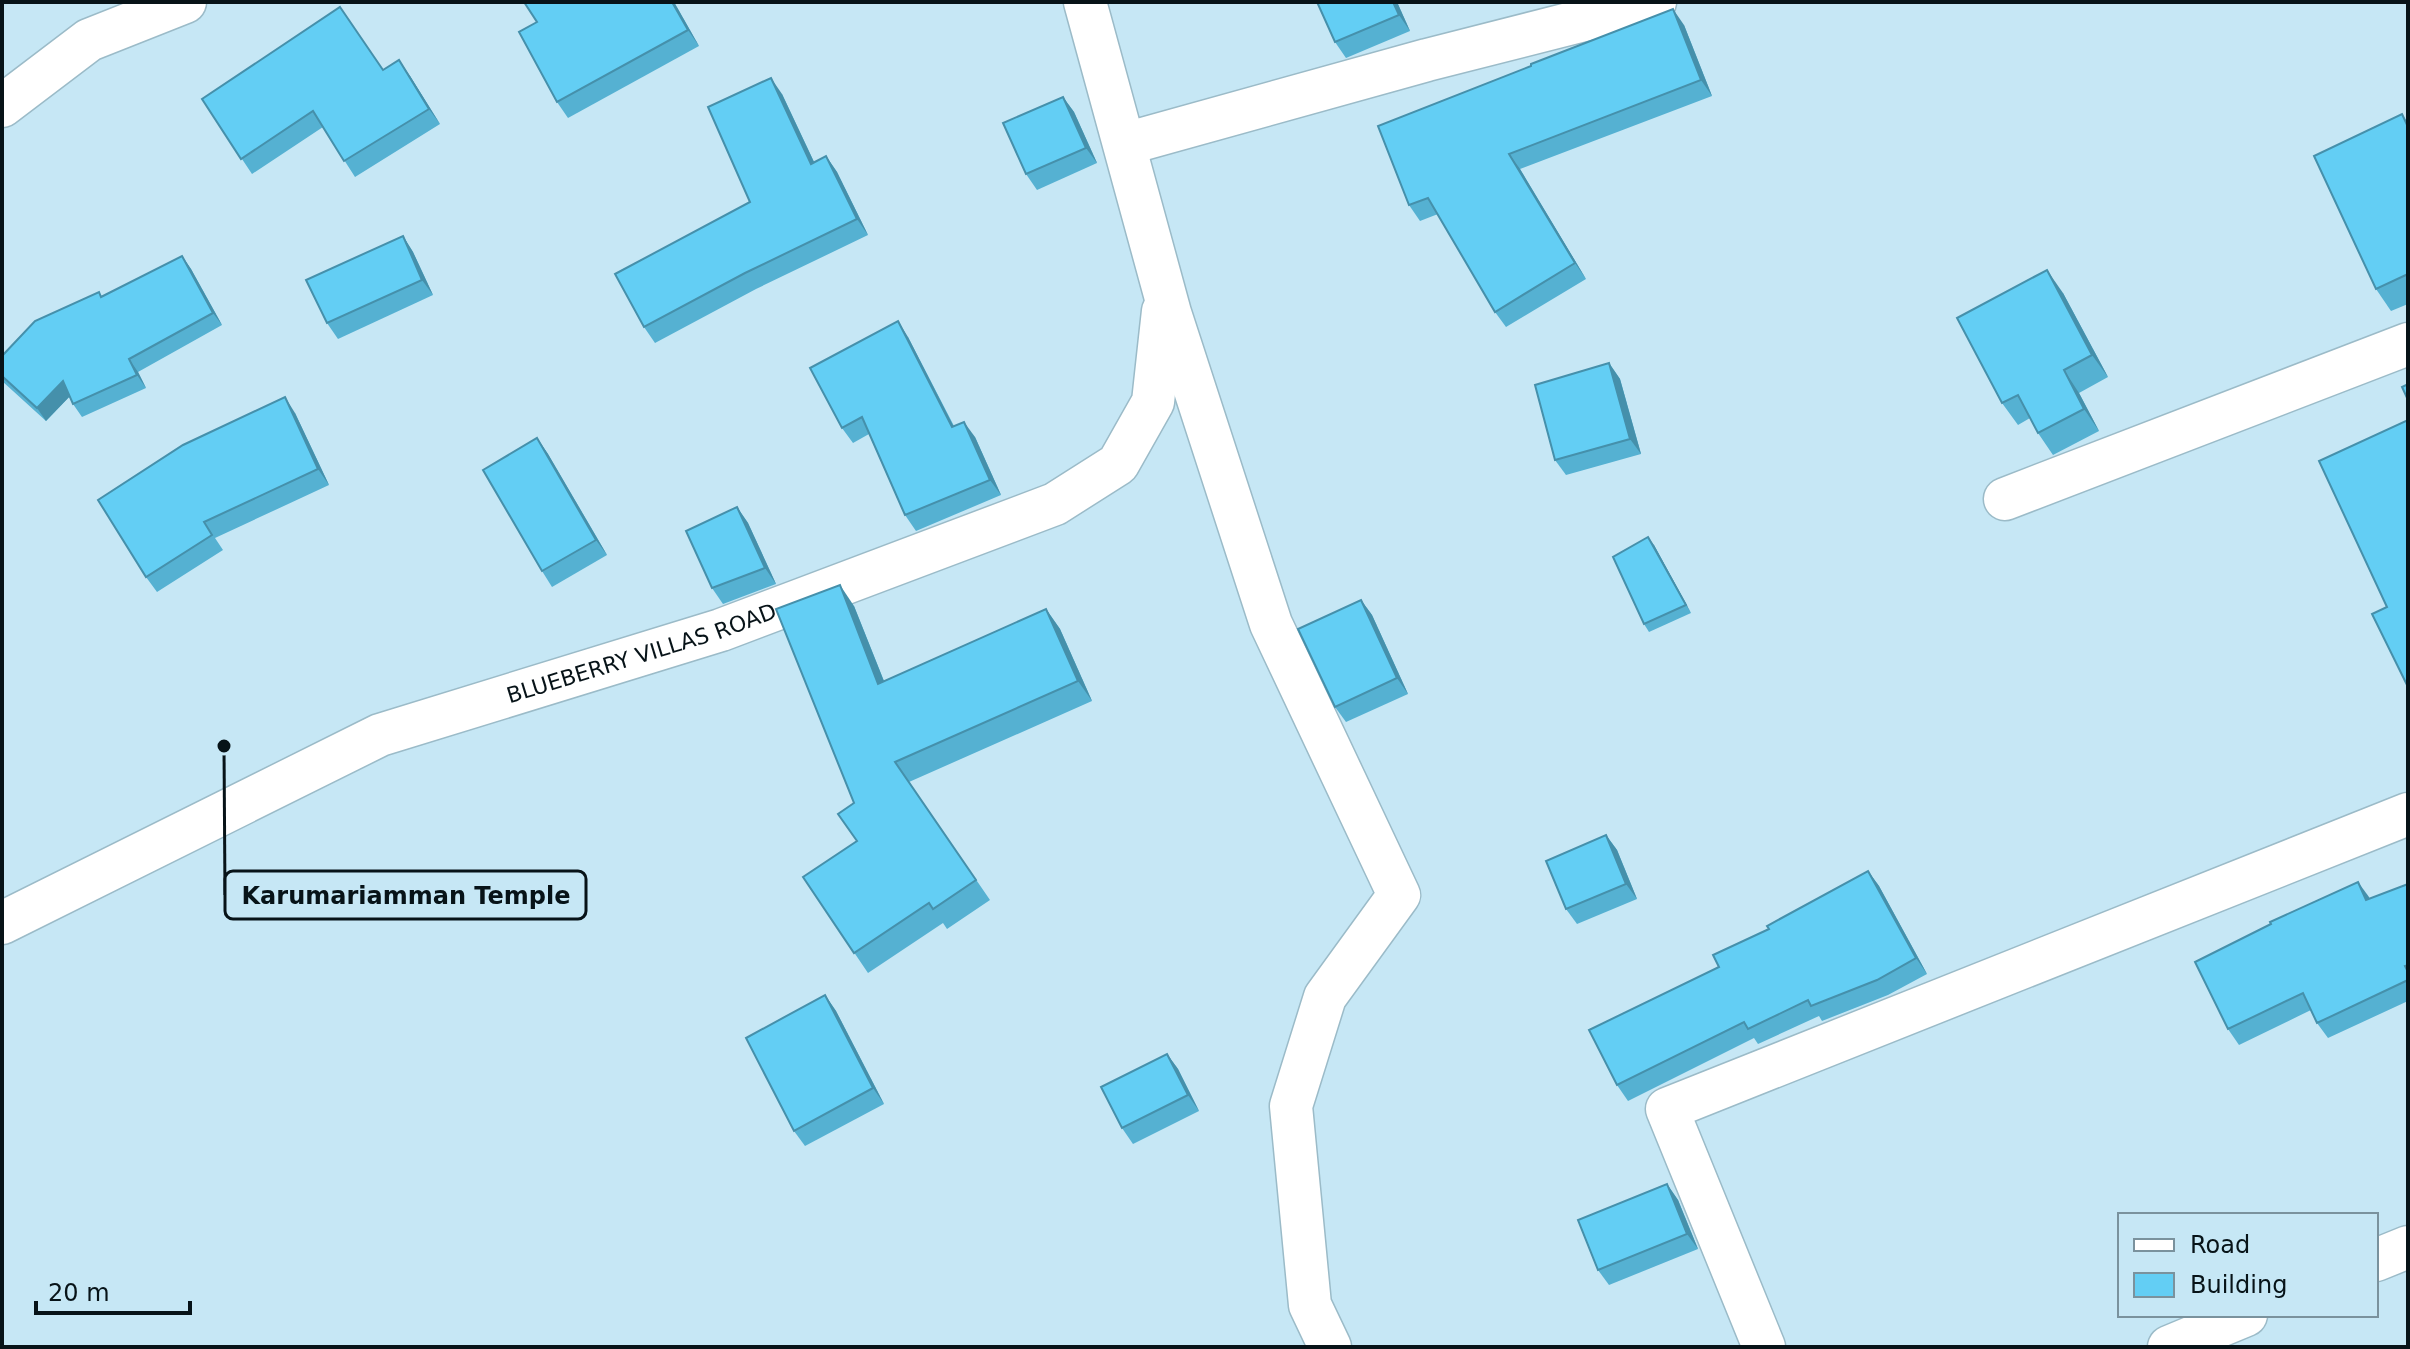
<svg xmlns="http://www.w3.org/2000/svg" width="2410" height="1349" font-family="'DejaVu Sans',sans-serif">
	<rect width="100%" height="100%" fill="#c6e7f5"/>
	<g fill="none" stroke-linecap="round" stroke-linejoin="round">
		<defs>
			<g id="street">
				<path d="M 1085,2 L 1170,313 L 1271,624 L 1399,895 L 1325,997 L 1291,1106 L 1310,1305 L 1330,1347"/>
				<path d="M 2,106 L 89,40 L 185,2"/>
				<path d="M 1125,144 L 1427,60 L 1655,2"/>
				<path d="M 2005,499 L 2408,344"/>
				<path id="s1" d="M 2,923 L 380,735 L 721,630 L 1055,504 L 1118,464 L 1153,402 L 1163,311"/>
				<path d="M 2376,1260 L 2408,1247"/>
				<path d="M 1764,1347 L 1667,1109 L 2408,814"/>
				<path d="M 2169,1347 L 2246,1315"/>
			</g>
		</defs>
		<use href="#street" stroke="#9bbbc8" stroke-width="45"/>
		<use href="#street" stroke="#fff" stroke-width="42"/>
	</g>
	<g fill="#55b1d2">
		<path d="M 674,2 L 699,46 L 568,118 L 557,102 Z"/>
		<path d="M 1397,2 L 1410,31 L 1346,58 L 1335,42 Z"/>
		<path d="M 1684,25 L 1712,96 L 1520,169 L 1586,279 L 1506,327 L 1495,312 L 1438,214 L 1420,221 L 1409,205 Z"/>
		<path d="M 383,70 L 410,76 L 440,124 L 355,177 L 323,127 L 252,174 L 202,99 Z"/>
		<path d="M 782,94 L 814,162 L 826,156 L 837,172 L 868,235 L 756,289 L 655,343 L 644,327 L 750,202 Z"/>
		<path d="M 1063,97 L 1074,112 L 1097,163 L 1037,190 L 1026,174 Z"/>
		<path d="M 2402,114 L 2408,123 L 2408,304 L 2391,311 L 2376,289 Z"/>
		<path d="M 403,236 L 413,252 L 433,295 L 338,339 L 327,323 Z"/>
		<path d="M 182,256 L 191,269 L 222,325 L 138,372 L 146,388 L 82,417 L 73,404 L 70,396 L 46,421 L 2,381 L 2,356 L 99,292 L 102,297 Z"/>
		<path d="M 2063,293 L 2108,377 L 2079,393 L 2099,431 L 2053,455 L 2038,433 L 2030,418 L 2018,425 L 2002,403 Z"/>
		<path d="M 908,337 L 954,426 L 975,437 L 1001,495 L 916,531 L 905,515 L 869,434 L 853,443 L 842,428 Z"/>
		<path d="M 1609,363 L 1620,379 L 1641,454 L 1566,475 L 1555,460 Z"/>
		<path d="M 295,413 L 329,485 L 215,538 L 223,550 L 157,592 L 146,577 Z"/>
		<path d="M 537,438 L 548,454 L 607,555 L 552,587 L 542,571 Z"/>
		<path d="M 737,507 L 748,523 L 776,584 L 723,604 L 712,588 Z"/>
		<path d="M 1654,545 L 1691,613 L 1649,632 L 1644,624 Z"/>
		<path d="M 1361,600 L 1372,615 L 1408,694 L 1346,722 L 1335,707 Z"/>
		<path d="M 854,606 L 884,681 L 1046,609 L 1060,629 L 1092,701 L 909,782 L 990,900 L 947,929 L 943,923 L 868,973 L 803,877 L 857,841 L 854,803 Z"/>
		<path d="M 1606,835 L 1617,850 L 1637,899 L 1577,924 L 1566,909 Z"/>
		<path d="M 1868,871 L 1879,886 L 1927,974 L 1888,995 L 1822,1021 L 1819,1016 L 1758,1044 L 1754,1038 L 1628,1101 L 1617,1085 L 1769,929 Z"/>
		<path d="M 2408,884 L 2408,1001 L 2328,1038 L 2317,1023 L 2311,1010 L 2239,1045 L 2228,1029 L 2369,899 Z"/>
		<path d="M 825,995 L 836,1011 L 884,1104 L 805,1146 L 794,1131 Z"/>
		<path d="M 1167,1054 L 1178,1069 L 1199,1111 L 1133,1144 L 1122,1128 Z"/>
		<path d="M 1667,1184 L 1678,1200 L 1698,1249 L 1609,1285 L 1598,1270 Z"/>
	</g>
	<g fill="#4590ab">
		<path d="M 672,2 L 674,2 L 699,46 L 688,30 Z"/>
		<path d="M 1393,2 L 1397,2 L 1410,31 L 1399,15 Z"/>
		<path d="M 1673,9 L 1684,25 L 1712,96 L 1701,80 Z"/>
		<path d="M 399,60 L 410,76 L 440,124 L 429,109 Z"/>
		<path d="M 771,78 L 782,94 L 822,179 L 811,164 Z"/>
		<path d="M 1063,97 L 1074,112 L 1097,163 L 1086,148 Z"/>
		<path d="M 1509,154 L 1520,169 L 1586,279 L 1575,263 Z"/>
		<path d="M 826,156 L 837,172 L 868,235 L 857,219 Z"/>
		<path d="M 403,236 L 413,252 L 433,295 L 422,280 Z"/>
		<path d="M 182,256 L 191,269 L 222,325 L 213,313 Z"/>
		<path d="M 2047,270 L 2063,293 L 2108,377 L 2092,355 Z"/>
		<path d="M 898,321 L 908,337 L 962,443 L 952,427 Z"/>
		<path d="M 129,359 L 138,372 L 146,388 L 137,375 Z"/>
		<path d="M 1609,363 L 1620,379 L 1641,454 L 1630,439 Z"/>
		<path d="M 2064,370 L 2079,393 L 2099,431 L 2084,409 Z"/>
		<path d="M 63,381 L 72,394 L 46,421 L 37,408 Z"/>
		<path d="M 285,397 L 295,413 L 329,485 L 318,469 Z"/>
		<path d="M 964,422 L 975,437 L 1001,495 L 990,480 Z"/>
		<path d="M 537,438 L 548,454 L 607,555 L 596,540 Z"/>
		<path d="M 737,507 L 748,523 L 776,584 L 765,568 Z"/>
		<path d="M 1648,537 L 1654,545 L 1691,613 L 1686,605 Z"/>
		<path d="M 840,585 L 854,606 L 893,704 L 878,684 Z"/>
		<path d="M 1361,600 L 1372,615 L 1408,694 L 1397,678 Z"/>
		<path d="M 1046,609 L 1060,629 L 1092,701 L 1078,681 Z"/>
		<path d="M 1606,835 L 1617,850 L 1637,899 L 1626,884 Z"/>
		<path d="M 1868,871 L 1879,886 L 1927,974 L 1916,958 Z"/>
		<path d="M 2358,882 L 2369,897 L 2377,915 L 2366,900 Z"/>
		<path d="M 825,995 L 836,1011 L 884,1104 L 873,1088 Z"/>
		<path d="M 1167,1054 L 1178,1069 L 1199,1111 L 1188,1095 Z"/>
		<path d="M 1667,1184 L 1678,1200 L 1698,1249 L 1687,1234 Z"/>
	</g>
	<g fill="#63cef4" stroke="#4590ab" stroke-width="2">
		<path d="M 524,2 L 672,2 L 688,30 L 557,102 L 519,32 L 537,22 Z"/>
		<path d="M 1317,2 L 1393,2 L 1399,15 L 1335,42 Z"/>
		<path d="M 340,7 L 383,70 L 399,60 L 429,109 L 344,161 L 313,111 L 241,159 L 202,99 Z"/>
		<path d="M 1673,9 L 1701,80 L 1509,154 L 1575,263 L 1495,312 L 1428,198 L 1409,205 L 1378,126 L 1531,66 L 1531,64 Z"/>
		<path d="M 771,78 L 811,164 L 826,156 L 857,219 L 745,273 L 644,327 L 615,274 L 750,202 L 708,107 Z"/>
		<path d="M 1063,97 L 1086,148 L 1026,174 L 1003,123 Z"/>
		<path d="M 2402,114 L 2408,127 L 2408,274 L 2376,289 L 2314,156 Z"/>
		<path d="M 403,236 L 422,280 L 327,323 L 306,280 Z"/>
		<path d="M 182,256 L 213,313 L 129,359 L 137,375 L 73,404 L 63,381 L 37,408 L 2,376 L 2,356 L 35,321 L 99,292 L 101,297 Z"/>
		<path d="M 2047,270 L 2092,355 L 2064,370 L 2084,409 L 2038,433 L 2018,395 L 2002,403 L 1957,318 Z"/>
		<path d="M 898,321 L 952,427 L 964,422 L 990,480 L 905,515 L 862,417 L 842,428 L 810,368 Z"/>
		<path d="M 1609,363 L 1630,439 L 1555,460 L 1535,385 Z"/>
		<path d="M 2408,384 L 2408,400 L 2402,387 Z"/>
		<path d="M 285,397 L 318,469 L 204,522 L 212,535 L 146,577 L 98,500 L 183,445 Z"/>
		<path d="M 2408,420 L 2408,687 L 2372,614 L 2387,607 L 2319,461 Z"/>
		<path d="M 537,438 L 596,540 L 542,571 L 483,470 Z"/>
		<path d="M 737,507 L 765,568 L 712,588 L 686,531 Z"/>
		<path d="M 1648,537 L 1686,605 L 1644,624 L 1613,557 Z"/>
		<path d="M 840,585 L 878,684 L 1046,609 L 1078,681 L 895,762 L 976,880 L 933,909 L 929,903 L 854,953 L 803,877 L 857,841 L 838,814 L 854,803 L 776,609 Z"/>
		<path d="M 1361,600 L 1397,678 L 1335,707 L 1298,629 Z"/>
		<path d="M 1606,835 L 1626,884 L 1566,909 L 1546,861 Z"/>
		<path d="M 1868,871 L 1916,958 L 1877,980 L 1811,1006 L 1808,1000 L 1748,1029 L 1744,1022 L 1617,1085 L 1589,1030 L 1719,967 L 1713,955 L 1769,929 L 1767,926 Z"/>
		<path d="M 2358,882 L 2366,900 L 2408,884 L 2408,965 L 2405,966 L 2408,972 L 2408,980 L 2317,1023 L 2303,993 L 2228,1029 L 2195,962 L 2271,924 L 2270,922 Z"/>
		<path d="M 825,995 L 873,1088 L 794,1131 L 746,1038 Z"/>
		<path d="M 1167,1054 L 1188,1095 L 1122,1128 L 1101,1087 Z"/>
		<path d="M 1667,1184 L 1687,1234 L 1598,1270 L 1578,1220 Z"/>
	</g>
	<g text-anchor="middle" stroke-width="6" stroke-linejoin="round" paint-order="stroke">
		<g font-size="22" fill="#071318" stroke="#c6e7f5">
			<text dy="8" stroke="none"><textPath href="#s1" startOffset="696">BLUEBERRY VILLAS ROAD</textPath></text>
		</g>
	</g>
	<path fill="none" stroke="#071318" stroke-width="3" d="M224 746L225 895"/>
	<circle fill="#071318" stroke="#c6e7f5" stroke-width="3" cx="224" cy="746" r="8"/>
	<rect fill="#c6e7f5" stroke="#071318" stroke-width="3" x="225" y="871" width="361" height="48" rx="8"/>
	<g font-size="24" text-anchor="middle" font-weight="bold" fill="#071318">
		<text x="406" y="904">Karumariamman Temple</text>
	</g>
	<rect width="2410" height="1349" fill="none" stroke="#071318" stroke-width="8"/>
	<rect x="2118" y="1213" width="260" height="104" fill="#c6e7f5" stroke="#7a929d" stroke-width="2"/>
	<rect x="2134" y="1239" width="40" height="12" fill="#ffffff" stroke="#7a929d" stroke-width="2"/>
	<text x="2190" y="1253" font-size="24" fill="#071318">Road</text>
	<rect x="2134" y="1273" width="40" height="24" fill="#63cef4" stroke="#7a929d" stroke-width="2"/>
	<text x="2190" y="1293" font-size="24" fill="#071318">Building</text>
	<path d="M36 1301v12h154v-12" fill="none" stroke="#071318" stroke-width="4"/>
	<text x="48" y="1301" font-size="24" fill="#071318" stroke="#c6e7f5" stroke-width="6" paint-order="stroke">20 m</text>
</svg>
